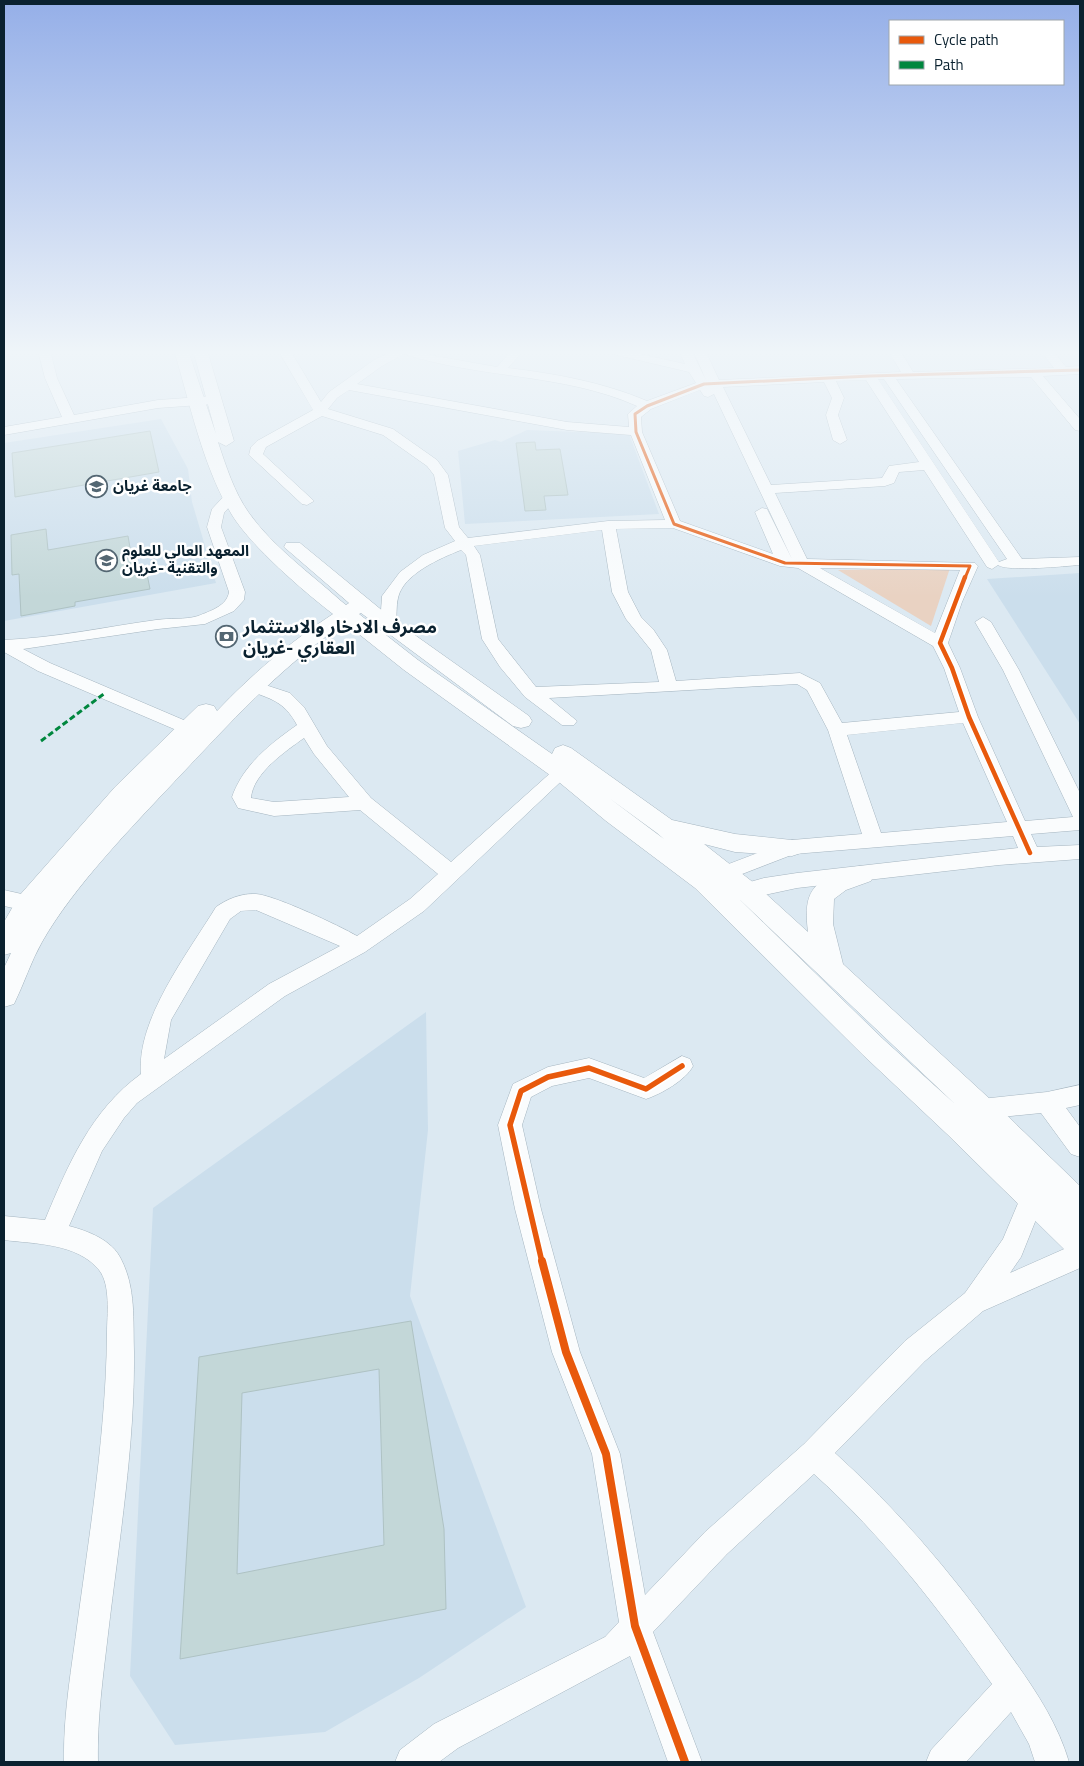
<svg xmlns="http://www.w3.org/2000/svg" width="1084" height="1766" font-family="'Titillium Web','Noto Sans Arabic',sans-serif">
	<rect width="100%" height="100%" fill="#dce9f2"/>
	<g fill="#cbdeec">
		<path d="M 161,419 L 188,469 L 192,502 L 216,583 L 4,621 L 4,443 Z"/>
		<path d="M 527,430 L 629,434 L 659,514 L 465,524 L 458,451 L 495,440 L 501,442 Z"/>
		<path d="M 1080,573 L 1080,724 L 987,579 Z"/>
		<path d="M 426,1012 L 428,1130 L 410,1296 L 526,1607 L 419,1678 L 325,1732 L 175,1745 L 130,1676 L 153,1208 Z"/>
	</g>
	<path fill="#e9d2c2" d="M 950,568 L 931,626 L 838,570 Z"/>
	<g fill="#c3d7d8" stroke="#aec2c3" fill-rule="evenodd">
		<path d="M 150,431 L 159,472 L 15,497 L 12,453 Z"/>
		<path d="M 535,442 L 536,450 L 560,449 L 568,495 L 544,496 L 546,510 L 525,511 L 516,443 Z"/>
		<path d="M 46,529 L 48,550 L 128,536 L 134,571 L 146,569 L 150,589 L 75,602 L 75,606 L 21,616 L 19,574 L 12,575 L 11,535 Z"/>
		<path d="M 411,1321 L 444,1529 L 446,1609 L 180,1659 L 199,1357 ZM 379,1369 L 384,1545 L 237,1574 L 242,1393 Z"/>
	</g>
	<g fill="none" stroke-linecap="round" stroke-linejoin="round">
		<defs>
			<g id="minor">
				<path d="M 38,350 L 50,350 L 57,378 L 74,415 L 158,400 L 214,396 L 220,400 L 214,404 L 158,408 L 4,435 L 4,427 L 62,417 L 45,378 Z"/>
				<path d="M 278,350 L 290,350 L 321,402 L 329,392 L 374,360 L 395,350 L 414,350 L 435,356 L 497,367 L 512,350 L 524,350 L 508,368 C 557,374 602,382 647,401 L 696,383 L 689,372 L 604,352 L 602,350 L 622,350 L 685,364 L 679,350 L 691,350 L 706,380 L 693,350 L 705,350 L 719,380 L 901,372 L 888,350 L 900,350 L 913,372 L 1054,368 L 1040,350 L 1052,350 L 1066,367 L 1080,366 L 1080,374 L 1043,376 L 1080,419 L 1080,431 L 1075,430 L 1031,377 L 896,379 L 1022,559 L 1080,557 L 1080,565 C 1066,566 1007,572 998,565 L 992,569 L 987,567 L 924,470 L 899,472 L 894,483 L 885,486 L 775,493 L 807,559 L 975,563 L 978,566 L 962,602 L 948,643 L 960,668 L 978,717 L 1025,821 L 1073,817 L 1003,670 L 975,622 L 983,617 L 991,622 L 1019,670 L 1080,793 L 1080,830 L 1031,834 L 1037,847 L 1080,845 L 1080,859 L 999,865 L 797,888 L 732,902 L 725,899 L 722,894 L 725,889 L 764,878 L 797,873 L 1018,848 L 1013,836 L 794,854 L 719,883 L 712,885 L 705,883 L 702,878 L 705,873 L 792,840 L 862,834 L 828,730 L 807,690 L 797,684 L 549,698 L 577,721 L 574,725 L 562,725 L 525,697 L 500,667 L 482,639 L 466,555 L 461,550 C 441,558 403,574 398,598 C 396,606 397,616 396,625 L 394,628 L 382,628 L 380,625 L 382,596 L 400,572 L 423,555 L 455,541 L 445,528 L 434,475 L 427,466 L 383,435 L 322,416 L 266,447 L 263,454 L 314,501 L 307,505 L 302,504 L 249,455 L 251,447 L 257,441 L 313,410 ZM 404,354 C 481,379 563,373 637,406 L 628,414 L 629,427 L 567,422 L 357,384 L 382,366 ZM 878,379 L 884,379 L 1007,559 L 999,562 ZM 866,380 L 919,462 L 889,466 L 882,478 L 771,485 L 723,387 L 824,382 L 832,398 L 826,415 L 833,440 L 840,444 L 847,440 L 838,415 L 844,398 L 836,381 ZM 349,390 L 567,430 L 631,435 L 665,520 L 608,521 L 468,538 L 459,527 L 448,475 L 437,460 L 393,429 L 328,409 L 337,398 ZM 700,390 L 704,396 L 708,397 L 714,394 L 792,559 L 767,509 L 762,508 L 755,512 L 773,554 L 680,521 L 642,432 L 641,417 L 651,409 ZM 673,528 L 780,566 L 798,568 L 933,646 L 944,668 L 959,712 L 842,723 L 820,683 L 800,673 L 676,681 L 667,650 L 653,629 L 641,617 L 628,592 L 616,529 ZM 602,530 L 612,592 L 626,619 L 651,650 L 659,682 L 536,687 L 498,639 L 480,555 L 474,546 ZM 820,568 L 960,570 L 935,633 ZM 963,723 L 1007,822 L 881,833 L 847,735 Z"/>
				<path d="M 230,494 L 237,498 L 224,513 L 221,527 L 245,592 L 244,600 L 234,611 L 205,624 L 158,629 L 23,649 L 50,663 L 193,724 L 196,728 L 193,732 L 181,732 L 38,671 L 4,652 L 4,640 C 55,638 105,627 156,620 C 169,618 185,620 198,616 C 210,611 227,606 229,592 L 207,527 L 212,509 L 225,495 Z"/>
				<path d="M 253,681 L 290,693 L 304,707 L 327,746 L 371,798 L 451,862 L 556,768 L 562,766 L 568,768 L 571,772 L 424,911 L 365,952 L 285,996 L 137,1103 L 124,1118 L 102,1151 L 69,1226 C 88,1231 112,1240 121,1259 C 136,1288 133,1320 134,1352 C 135,1446 119,1540 108,1634 C 103,1677 97,1719 98,1762 L 64,1762 C 63,1714 72,1666 78,1619 C 91,1524 106,1429 107,1333 C 107,1315 111,1285 99,1270 C 77,1243 35,1244 4,1240 L 4,1216 L 45,1220 C 68,1165 91,1110 141,1074 C 136,1020 188,953 216,907 C 227,899 242,893 256,894 C 274,895 340,926 357,936 L 410,899 L 438,874 L 360,810 L 274,816 L 238,808 L 232,797 C 243,765 270,744 297,725 C 284,701 271,699 247,690 L 245,686 L 247,682 ZM 304,738 L 314,754 L 349,797 L 274,802 L 251,798 C 253,773 286,751 304,738 ZM 256,910 L 340,946 L 269,984 L 164,1059 L 171,1020 L 230,919 L 241,911 Z"/>
				<path d="M 4,890 L 48,900 L 51,906 L 48,912 L 41,914 L 4,906 Z"/>
				<path d="M 682,1056 L 690,1059 L 693,1066 C 686,1080 661,1094 646,1099 L 589,1078 L 552,1086 L 531,1097 L 522,1125 L 541,1209 L 580,1352 L 620,1454 L 645,1595 L 705,1532 L 804,1444 L 905,1341 L 965,1293 L 1003,1239 L 1024,1189 L 1033,1185 L 1042,1189 L 1045,1197 L 1021,1257 L 1010,1273 L 1080,1242 L 1080,1268 L 983,1311 L 925,1361 L 835,1453 C 896,1508 950,1571 998,1638 C 1026,1677 1055,1715 1069,1762 L 1035,1762 L 1029,1744 L 1011,1712 L 966,1762 L 926,1762 L 931,1750 L 992,1684 C 939,1609 883,1536 814,1474 L 727,1554 L 653,1632 L 702,1762 L 668,1762 L 630,1656 L 458,1748 L 439,1762 L 395,1762 L 400,1750 L 434,1724 L 605,1637 L 619,1622 L 592,1454 L 552,1352 L 515,1209 L 498,1125 L 513,1084 L 548,1067 L 589,1058 L 644,1078 Z"/>
				<path d="M 1080,1085 L 1080,1105 L 1066,1108 L 1080,1127 L 1080,1157 L 1071,1154 L 1041,1113 L 981,1119 L 973,1116 L 969,1109 L 973,1102 L 981,1099 L 1047,1092 Z"/>
			</g>
			<path id="major" d="M 174,350 L 188,350 L 216,434 L 193,350 L 207,350 L 234,441 L 226,446 L 218,442 C 226,466 234,492 249,513 C 273,547 310,573 341,601 L 346,605 L 349,603 L 284,547 L 286,543 L 300,543 L 395,621 L 529,716 L 532,721 L 529,726 L 521,728 L 513,726 L 361,613 L 359,614 L 418,660 L 552,754 L 555,748 L 563,745 L 571,748 L 672,820 L 735,834 L 801,841 L 804,847 L 801,853 L 792,856 L 735,852 L 704,844 L 754,883 L 808,932 C 804,899 808,883 841,872 C 852,868 860,864 871,867 L 874,874 L 871,881 L 846,890 L 834,899 L 833,924 L 843,964 L 991,1100 L 1080,1186 L 1080,1258 L 1069,1254 L 948,1135 L 863,1055 L 695,888 L 606,821 L 554,778 L 404,670 L 345,623 C 280,667 229,724 175,781 C 131,828 74,886 42,942 C 31,961 24,984 14,1004 L 4,1007 L 4,968 L 11,953 L 4,955 L 4,922 L 19,896 L 115,787 L 198,706 L 206,704 L 214,706 L 217,711 C 252,674 290,642 333,614 C 303,591 251,546 232,515 C 203,467 190,404 174,350 ZM 609,798 L 657,833 L 664,839 ZM 736,896 L 955,1104 L 883,1039 Z"/>
		</defs>
		<use href="#minor" stroke="#a5b5c0" stroke-width="1"/>
		<use href="#major" stroke="#a5b5c0" stroke-width="1"/>
		<use href="#minor" fill="#fafcfd" fill-rule="evenodd"/>
		<use href="#major" fill="#fafcfd" fill-rule="evenodd"/>
		<path stroke="#00873e" stroke-width="3" stroke-dasharray="6 3" stroke-linecap="butt" d="M 41,741 L 105,693"/>
		<defs>
			<path id="cycleway-far3" d="M 965,578 L 970,566 L 785,563 L 674,524 L 636,432 L 635,414 L 647,406 L 704,384 L 870,376 L 1080,370"/>
			<path id="cycleway-far2" d="M 965,577 L 940,643 L 952,668 L 969,717 L 1030,853"/>
			<path id="cycleway-far1" d="M 542,1262 L 510,1125 L 521,1091 L 548,1077 L 589,1068 L 646,1089 L 682,1066"/>
			<path id="cycleway" d="M 542,1261 L 566,1352 L 606,1454 L 635,1626 L 685,1762"/>
		</defs>
		<use href="#cycleway-far3" stroke="#fff" stroke-width="5"/>
		<use href="#cycleway-far2" stroke="#fff" stroke-width="7"/>
		<use href="#cycleway-far1" stroke="#fff" stroke-width="9"/>
		<use href="#cycleway" stroke="#fff" stroke-width="11"/>
		<use href="#cycleway-far3" stroke="#e8590c" stroke-width="3"/>
		<use href="#cycleway-far2" stroke="#e8590c" stroke-width="4.5"/>
		<use href="#cycleway-far1" stroke="#e8590c" stroke-width="5.5"/>
		<use href="#cycleway" stroke="#e8590c" stroke-width="8"/>
	</g>
	<linearGradient id="sky" x2="0" y2="1"><stop stop-color="#95afe8"/><stop offset="0.59" stop-color="#eff5f9"/><stop offset="1" stop-color="#eff5f9" stop-opacity="0"/></linearGradient>
	<rect width="1084" height="597" fill="url(#sky)"/>
	<defs>
		<symbol id="university-ring" viewBox="-11 -11 22 22"><circle r="9.5" fill="#fff" stroke="#546773" stroke-width="1.5"/><path d="M0-5L7-2L0 1L-7-2ZM-4 1L0 2.5L4 1V4Q0 6-4 4Z" fill="#546773"/></symbol>
		<symbol id="bank-ring" viewBox="-11 -11 22 22"><circle r="9.5" fill="#fff" stroke="#546773" stroke-width="1.5"/><path d="M-6-4H6V4H-6ZM0-2.3a2.3 2.3 0 1 0 0 4.6a2.3 2.3 0 1 0 0-4.6Z" fill="#546773"/></symbol>
	</defs>
	<g fill-rule="evenodd">
		<use href="#university-ring" x="84" y="474" width="25" height="25"/>
		<use href="#university-ring" x="94" y="548" width="25" height="25"/>
		<use href="#bank-ring" x="214" y="624" width="25" height="25"/>
	</g>
	<g text-anchor="middle" stroke-width="5" stroke-linejoin="round" paint-order="stroke">
		<g font-size="15" font-weight="bold" fill="#0a212f" stroke="#fff" text-anchor="start">
			<text x="113" y="491">جامعة غريان</text>
			<text x="122" y="556">المعهد العالي للعلوم<tspan x="122" dy="17">والتقنية -غريان</tspan></text>
		</g>
		<g font-size="18" font-weight="bold" fill="#0a212f" stroke="#fff" text-anchor="start">
			<text x="243" y="633">مصرف الادخار والاستثمار<tspan x="243" dy="21">العقاري -غريان</tspan></text>
		</g>
	</g>
	<rect width="1084" height="1766" fill="none" stroke="#0a212f" stroke-width="10"/>
	<rect x="889" y="20" width="175" height="65" fill="#ffffff" stroke="#9da6ac"/>
	<rect x="899" y="36" width="25" height="8" fill="#e8590c" stroke="#9da6ac"/>
	<text x="934" y="45" font-size="15" fill="#0a212f">Cycle path</text>
	<rect x="899" y="61" width="25" height="8" fill="#00873e" stroke="#9da6ac"/>
	<text x="934" y="70" font-size="15" fill="#0a212f">Path</text>
</svg>
